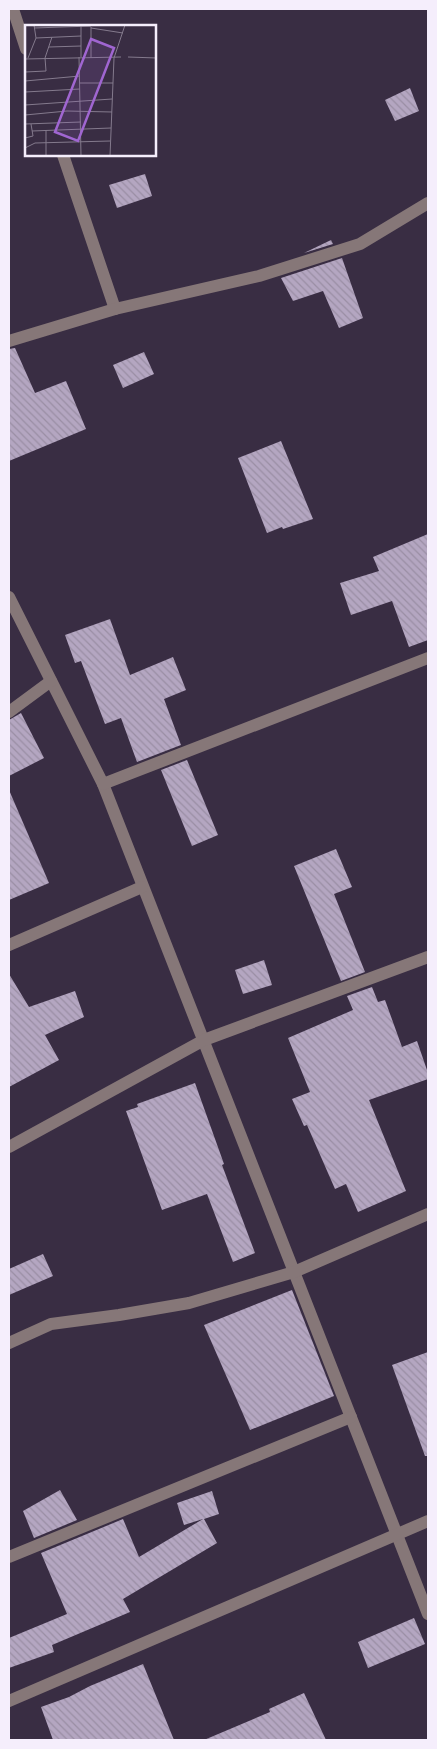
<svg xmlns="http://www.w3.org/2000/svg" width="437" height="1749" font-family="'Crimson Pro',serif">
	<defs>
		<pattern id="building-back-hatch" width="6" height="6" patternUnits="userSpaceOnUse" patternTransform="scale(1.25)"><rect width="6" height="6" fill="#b4a6c1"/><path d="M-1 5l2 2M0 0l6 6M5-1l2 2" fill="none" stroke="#9a8ea4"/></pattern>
	</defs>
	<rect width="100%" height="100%" fill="#392d43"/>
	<g fill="url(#building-back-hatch)">
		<path d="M 410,88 L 419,111 L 395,121 L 385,100 Z"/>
		<path d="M 145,174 L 152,196 L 117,208 L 109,185 Z"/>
		<path d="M 331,240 L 333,244 L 304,253 Z"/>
		<path d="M 342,258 L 363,318 L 339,328 L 323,291 L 293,301 L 281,278 Z"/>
		<path d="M 15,348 L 35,393 L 66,381 L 86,429 L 9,461 L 9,349 Z"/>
		<path d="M 144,352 L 154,374 L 123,388 L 113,365 Z"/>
		<path d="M 281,441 L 313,519 L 283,529 L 282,527 L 267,533 L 238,458 Z"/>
		<path d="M 428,534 L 428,640 L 409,647 L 392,601 L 351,615 L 340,583 L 379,571 L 373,557 Z"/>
		<path d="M 110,619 L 130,675 L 173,657 L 186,690 L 164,699 L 181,745 L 137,762 L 121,718 L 105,724 L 81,661 L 75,663 L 65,635 Z"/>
		<path d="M 21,713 L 44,758 L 9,776 L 9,720 Z"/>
		<path d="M 187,760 L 218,835 L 192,846 L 161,770 Z"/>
		<path d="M 9,790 L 49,883 L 9,900 Z"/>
		<path d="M 336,849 L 352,887 L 334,894 L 365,972 L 341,981 L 294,866 Z"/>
		<path d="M 264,960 L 272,985 L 243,994 L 235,970 Z"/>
		<path d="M 9,974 L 29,1007 L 75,991 L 84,1017 L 45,1035 L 59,1060 L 9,1087 Z"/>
		<path d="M 372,987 L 378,1002 L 385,1000 L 402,1047 L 417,1041 L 428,1073 L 428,1079 L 369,1100 L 406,1191 L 358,1212 L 346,1184 L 335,1189 L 307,1125 L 304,1126 L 292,1099 L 310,1092 L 288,1038 L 353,1010 L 347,996 Z"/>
		<path d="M 195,1083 L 224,1164 L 222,1165 L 255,1253 L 233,1262 L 207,1194 L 162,1210 L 126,1111 L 138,1107 L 137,1104 Z"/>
		<path d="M 43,1254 L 53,1276 L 9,1295 L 9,1269 Z"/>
		<path d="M 292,1290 L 334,1396 L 250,1430 L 204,1325 Z"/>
		<path d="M 428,1352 L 428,1456 L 425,1456 L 392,1365 Z"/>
		<path d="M 60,1490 L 77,1520 L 34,1538 L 23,1511 Z"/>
		<path d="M 212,1491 L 219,1514 L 204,1519 L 217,1543 L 123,1599 L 130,1612 L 52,1645 L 54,1652 L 9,1668 L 9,1638 L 67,1614 L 41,1553 L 123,1519 L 139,1557 L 203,1519 L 184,1525 L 177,1503 Z"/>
		<path d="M 414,1618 L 425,1644 L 368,1668 L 358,1642 Z"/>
		<path d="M 143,1664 L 174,1740 L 53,1740 L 41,1707 L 69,1697 L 90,1686 Z"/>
		<path d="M 304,1693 L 326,1740 L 204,1740 L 270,1712 L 269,1709 Z"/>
	</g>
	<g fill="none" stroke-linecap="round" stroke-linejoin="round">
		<g stroke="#867778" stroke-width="12">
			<path d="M 13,9 L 26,49"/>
			<path d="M 63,155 L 115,309"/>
			<path d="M 9,341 L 115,309 L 259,276 L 360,244 L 428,203"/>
			<path d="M 9,597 L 103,784 L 428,1614"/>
			<path d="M 9,712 L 51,681"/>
			<path d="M 103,784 L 428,658"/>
			<path d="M 9,945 L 142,887"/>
			<path d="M 9,1147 L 204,1040 L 428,957"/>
			<path d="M 9,1343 L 51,1324 L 119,1315 L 189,1303 L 294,1272 L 428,1214"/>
			<path d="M 9,1557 L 351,1417"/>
			<path d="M 9,1701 L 428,1521"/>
		</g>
	</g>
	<g transform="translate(25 25)">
		<rect width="131" height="131" fill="#392d43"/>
		<path fill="none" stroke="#847a8d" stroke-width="1" d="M 56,1 L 56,32M 9,3 L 66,1M 66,3 L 98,8M 11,13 L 56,11M 24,22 L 56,21M 54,32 L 56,131M 103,32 L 132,33M 3,33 L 11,13 L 9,0M 66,33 L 66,2M 0,34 L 96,32M 0,47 L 21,46 L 20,33 L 27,12M 0,56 L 55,51M 55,58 L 88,58M 0,67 L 55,64M 0,80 L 87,74M 0,90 L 42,86 L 87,87M 0,99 L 56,97M 7,106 L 86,103M 0,113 L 8,111 L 6,99M 0,123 L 10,118 L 85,116M 21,131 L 21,105M 85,131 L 89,33 L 100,0"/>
		<path fill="#a066d1" fill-opacity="0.15" stroke="#a066d1" stroke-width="2.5" d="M 66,14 L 89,23 L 53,116 L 30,107 Z"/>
		<rect width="131" height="131" fill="none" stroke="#f5eefc" stroke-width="2.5"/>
	</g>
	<rect width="437" height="1749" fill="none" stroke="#f5eefc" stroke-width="20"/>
</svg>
